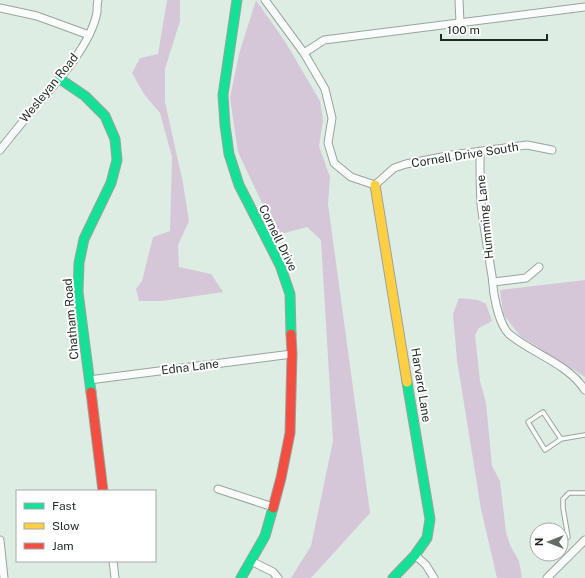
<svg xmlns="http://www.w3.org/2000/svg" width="585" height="578" font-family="'Public Sans',sans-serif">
	<rect width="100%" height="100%" fill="#deede3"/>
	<g fill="#d5c7d7">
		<path d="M 167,0 L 180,0 L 180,21 L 165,69 L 165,102 L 183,183 L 189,221 L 178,245 L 179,267 L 211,274 L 223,292 L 162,301 L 139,301 L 136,289 L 142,281 L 153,237 L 170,231 L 172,157 L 160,113 L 144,94 L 132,73 L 140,58 L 158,54 Z"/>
		<path d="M 256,0 L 286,43 L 320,101 L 323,120 L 319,146 L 330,177 L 328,204 L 370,513 L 311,578 L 291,578 L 311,546 L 333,441 L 321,240 L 307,227 L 277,235 L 238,152 L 230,98 L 239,54 Z"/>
		<path d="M 585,280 L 585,377 L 520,336 L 503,314 L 500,290 Z"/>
		<path d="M 459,298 L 478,300 L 486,304 L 492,321 L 479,328 L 475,335 L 480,381 L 486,403 L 492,466 L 500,481 L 506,532 L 510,545 L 519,561 L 522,577 L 521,578 L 497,578 L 481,509 L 457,360 L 453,314 Z"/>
	</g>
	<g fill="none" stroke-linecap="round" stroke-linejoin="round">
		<defs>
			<g id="lane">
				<path d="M 561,439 L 543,412 L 528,422 L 545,450 L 561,439 L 585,435"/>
				<path d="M 568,537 L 563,508 L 563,499 L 569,493 L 585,493"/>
			</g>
			<g id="street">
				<path d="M 265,0 L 304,53 L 325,89 L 332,118 L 328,143 L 334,163 L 351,177 L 375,185 L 394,168 L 406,164 L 452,155 L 527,145 L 552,150"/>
				<path d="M 459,0 L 460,23"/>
				<path d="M 0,8 L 37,16 L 89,35"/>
				<path d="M 304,53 L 324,40 L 585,7"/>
				<path d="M 0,150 C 11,136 22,123 33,109 C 55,84 91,46 97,12 C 97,8 97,4 98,0"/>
				<path d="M 480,152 C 480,169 480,186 481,204 C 484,228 488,252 492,276 C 493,282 493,288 494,294 C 496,306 501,326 509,334 C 533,354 567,363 585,390"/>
				<path d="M 493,282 L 526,278 L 539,267"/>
				<path d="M 89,380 L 292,354"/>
				<path d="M 218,489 L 273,507"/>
				<path d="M 0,540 L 4,578"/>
				<path d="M 415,555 L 426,565 L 434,578"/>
				<path d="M 113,561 L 115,578"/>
				<path d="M 251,561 L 273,572 L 278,578"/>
				<path d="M 547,578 L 585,540"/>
			</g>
			<g id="fast">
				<path d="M 237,0 L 223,95 L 225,125 L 229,154 L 239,185 L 280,265 L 290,294 L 291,334"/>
				<path d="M 60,79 L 85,96 L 105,116 L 115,139 L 117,160 L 111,183 L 84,239 L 79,263 L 78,292 L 91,392"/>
				<path d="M 241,578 L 265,536 L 273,508"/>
				<path d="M 393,578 L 415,555 L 427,538 L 430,519 L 407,382"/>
			</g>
			<path id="slow" d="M 375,185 L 407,382"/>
			<g id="jam">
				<path d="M 91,392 L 103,491"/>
				<path d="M 273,508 L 281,478 L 290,433 L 292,354 L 291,334"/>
			</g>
		</defs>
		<use href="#lane" stroke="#99a49d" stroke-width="5.5"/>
		<use href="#street" stroke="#99a49d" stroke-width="9"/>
		<use href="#fast" stroke="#99a49d" stroke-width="11"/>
		<use href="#slow" stroke="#99a49d" stroke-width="11"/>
		<use href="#jam" stroke="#99a49d" stroke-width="11"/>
		<use href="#lane" stroke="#fafcfb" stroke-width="3.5"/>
		<use href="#street" stroke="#fafcfb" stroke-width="7"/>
		<use href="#fast" stroke="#16e098" stroke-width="9"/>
		<use href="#slow" stroke="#ffcf43" stroke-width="9"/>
		<use href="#jam" stroke="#f24e42" stroke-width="9"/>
	</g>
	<g text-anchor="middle" stroke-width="4" stroke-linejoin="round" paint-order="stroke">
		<g font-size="12" fill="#1f2922" stroke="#fff">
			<text transform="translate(49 88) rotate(-51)" y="4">Wesleyan Road</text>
			<text transform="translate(465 155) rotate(-9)" y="4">Cornell Drive South</text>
			<text transform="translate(485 217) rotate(-96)" y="4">Humming Lane</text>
			<text transform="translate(278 238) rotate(64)" y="4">Cornell Drive</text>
			<text transform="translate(71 319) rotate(-95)" y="4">Chatham Road</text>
			<text transform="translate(190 367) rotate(-7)" y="4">Edna Lane</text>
			<text transform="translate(421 385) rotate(81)" y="4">Harvard Lane</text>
		</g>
	</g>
	<rect x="16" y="490" width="140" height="72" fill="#ffffff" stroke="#a5a9a7"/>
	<rect x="24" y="503" width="20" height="6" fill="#16e098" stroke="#a5a9a7"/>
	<text x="52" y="510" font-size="12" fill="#1f2922">Fast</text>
	<rect x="24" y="523" width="20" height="6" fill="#ffcf43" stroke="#a5a9a7"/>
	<text x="52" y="530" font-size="12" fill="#1f2922">Slow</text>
	<rect x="24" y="543" width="20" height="6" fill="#f24e42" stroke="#a5a9a7"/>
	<text x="52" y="550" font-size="12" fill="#1f2922">Jam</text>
	<g transform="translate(549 542) rotate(270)"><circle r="19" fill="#ffffff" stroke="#a5a9a7"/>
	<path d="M0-3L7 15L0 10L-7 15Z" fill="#626e66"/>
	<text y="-6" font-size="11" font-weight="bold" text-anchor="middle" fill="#1f2922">N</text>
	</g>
	<path d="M441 34v6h106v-6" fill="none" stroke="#1f2922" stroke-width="2"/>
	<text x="447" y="34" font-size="12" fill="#1f2922" stroke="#ffffff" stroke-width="3" paint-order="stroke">100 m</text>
</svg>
